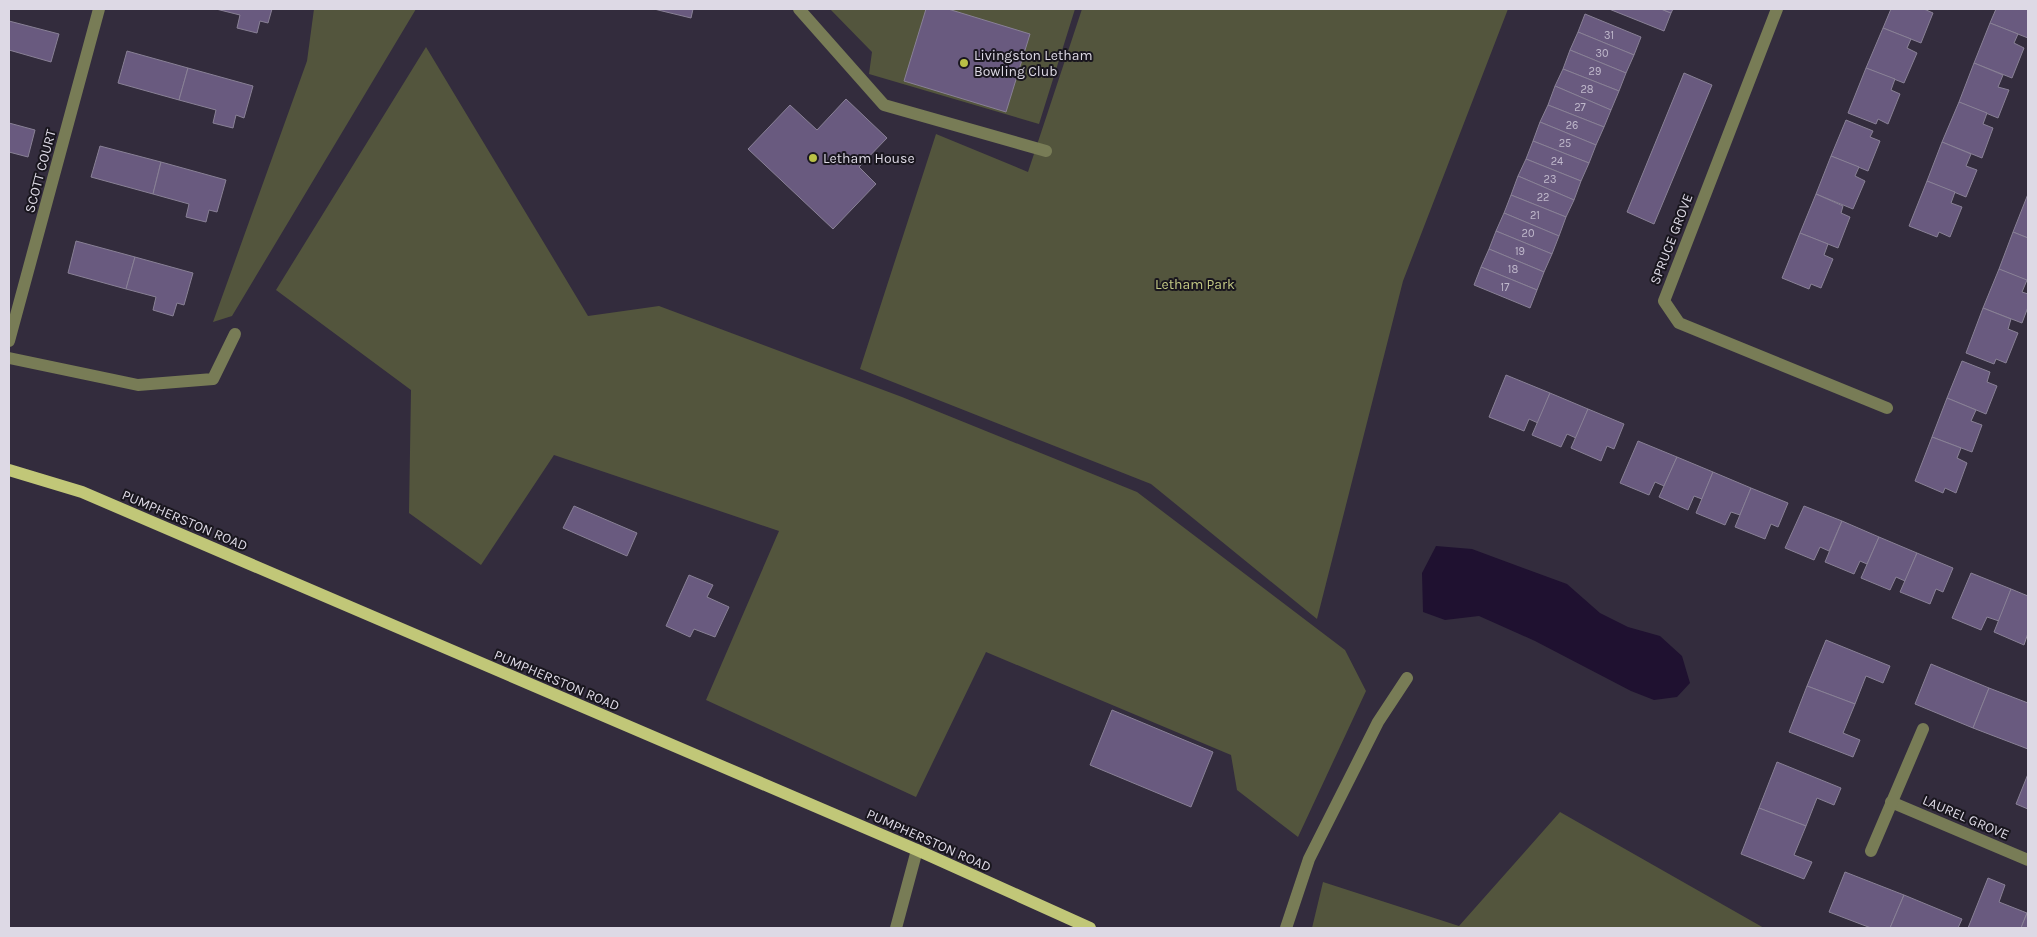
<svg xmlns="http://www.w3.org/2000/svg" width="2037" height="937" font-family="Karla,sans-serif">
	<rect width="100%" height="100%" fill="#332c3d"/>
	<g fill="#53553d">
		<path d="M 314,9 L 416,9 L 232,316 L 213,322 L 307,61 Z"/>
		<path d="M 830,9 L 1075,9 L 1039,124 L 869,74 L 872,52 Z"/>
		<path d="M 1082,9 L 1508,9 L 1403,281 L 1317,619 L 1151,484 L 860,369 L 936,134 L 1028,172 Z"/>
		<path d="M 426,47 L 588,316 L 659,306 L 902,397 L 1137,492 L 1345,650 L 1366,691 L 1298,837 L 1237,790 L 1231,755 L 986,652 L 916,797 L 706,700 L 779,531 L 554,455 L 481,565 L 409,513 L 411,390 L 276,290 Z"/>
		<path d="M 1560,812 L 1764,928 L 1312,928 L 1323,882 L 1459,926 Z"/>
	</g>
	<path fill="#1f1130" d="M 1436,546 L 1472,549 L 1567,584 L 1600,613 L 1628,627 L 1660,636 L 1682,656 L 1690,683 L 1677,697 L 1654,700 L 1631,691 L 1535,641 L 1479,616 L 1445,620 L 1423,612 L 1422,573 Z"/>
	<g fill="#695a7f" stroke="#898196">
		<path d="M 216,9 L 272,9 L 268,23 L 260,21 L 257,33 L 237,28 L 240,15 Z"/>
		<path d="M 654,9 L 693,9 L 691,18 Z"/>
		<path d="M 926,9 L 948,9 L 1030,34 L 1006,112 L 904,81 Z"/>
		<path d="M 1609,9 L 1661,9 L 1671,13 L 1664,31 Z"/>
		<path d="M 1661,9 L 1673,9 L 1671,13 Z"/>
		<path d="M 1891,9 L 1924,9 L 1933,13 L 1921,43 L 1883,28 Z"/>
		<path d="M 1996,9 L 2028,9 L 2028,38 L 1990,23 Z"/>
		<path d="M 1585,14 L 1641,37 L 1634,55 L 1578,32 Z"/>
		<path d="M 9,21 L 59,34 L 51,62 L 9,50 Z"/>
		<path d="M 1990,23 L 2018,34 L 2014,43 L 2024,48 L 2012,78 L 1974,63 Z"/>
		<path d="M 1883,28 L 1911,39 L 1907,48 L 1917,53 L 1904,83 L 1866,68 Z"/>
		<path d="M 1578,32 L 1634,55 L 1626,73 L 1570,50 Z"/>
		<path d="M 1570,50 L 1626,73 L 1619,91 L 1563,69 Z"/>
		<path d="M 127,51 L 188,68 L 179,100 L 118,83 Z"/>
		<path d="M 1974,63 L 2003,75 L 1998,87 L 2009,90 L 1998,118 L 1959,102 Z"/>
		<path d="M 188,68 L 253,86 L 244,118 L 236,115 L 233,128 L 213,123 L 216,110 L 179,100 Z"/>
		<path d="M 1866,68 L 1895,79 L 1891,90 L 1900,94 L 1888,124 L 1878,119 L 1876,124 L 1848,113 Z"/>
		<path d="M 1563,69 L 1619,91 L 1611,110 L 1555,86 Z"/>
		<path d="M 1684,73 L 1712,85 L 1654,224 L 1627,212 Z"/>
		<path d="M 1555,86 L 1611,110 L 1604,127 L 1548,105 Z"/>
		<path d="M 846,99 L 887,138 L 859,167 L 876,184 L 833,229 L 748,149 L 790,105 L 817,130 Z"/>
		<path d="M 1959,102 L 1987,113 L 1983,124 L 1993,128 L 1982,158 L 1942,142 Z"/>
		<path d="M 1548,105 L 1604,127 L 1596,145 L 1540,122 Z"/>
		<path d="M 1846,120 L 1873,131 L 1870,137 L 1880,141 L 1868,171 L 1831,156 Z"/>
		<path d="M 1540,122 L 1596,145 L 1589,163 L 1533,141 Z"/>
		<path d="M 9,123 L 35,130 L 28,157 L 9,152 Z"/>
		<path d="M 1533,141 L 1589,163 L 1581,181 L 1526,159 Z"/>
		<path d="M 1942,142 L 1971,154 L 1966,166 L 1977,170 L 1966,197 L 1927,181 Z"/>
		<path d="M 100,146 L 161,162 L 153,194 L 91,177 Z"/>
		<path d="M 1831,156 L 1859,167 L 1855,176 L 1865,181 L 1853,209 L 1816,194 Z"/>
		<path d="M 1526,159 L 1581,181 L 1574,200 L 1518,176 Z"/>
		<path d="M 161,162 L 226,180 L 217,212 L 209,210 L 206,222 L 186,217 L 189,204 L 153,194 Z"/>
		<path d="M 1518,176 L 1574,200 L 1566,217 L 1511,195 Z"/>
		<path d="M 1927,181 L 1955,192 L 1951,203 L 1962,207 L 1950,237 L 1939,232 L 1937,237 L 1909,226 Z"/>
		<path d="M 1816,194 L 1843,206 L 1841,213 L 1850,217 L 1838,248 L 1800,233 Z"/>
		<path d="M 2028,194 L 2028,238 L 2013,232 Z"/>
		<path d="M 1511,195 L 1566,217 L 1559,236 L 1504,213 Z"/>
		<path d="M 1504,213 L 1559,236 L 1552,254 L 1496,231 Z"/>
		<path d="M 1496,231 L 1552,254 L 1544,272 L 1489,249 Z"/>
		<path d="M 2013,232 L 2028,238 L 2028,281 L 1999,269 Z"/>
		<path d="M 1800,233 L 1828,244 L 1824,255 L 1833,259 L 1821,288 L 1811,284 L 1809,289 L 1782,278 Z"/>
		<path d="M 76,241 L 135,257 L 126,289 L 68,273 Z"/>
		<path d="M 1489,249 L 1544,272 L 1537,290 L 1481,267 Z"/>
		<path d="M 135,257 L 193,273 L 184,305 L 177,303 L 173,316 L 153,310 L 156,297 L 126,289 Z"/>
		<path d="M 1481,267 L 1537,290 L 1530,308 L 1474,285 Z"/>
		<path d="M 1999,269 L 2027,280 L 2022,292 L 2028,294 L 2028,307 L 2022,323 L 1983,308 Z"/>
		<path d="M 1983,308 L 2011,319 L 2008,329 L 2018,333 L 2006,363 L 1996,359 L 1994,364 L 1966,353 Z"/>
		<path d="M 1962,361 L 1990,372 L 1987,382 L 1997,386 L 1986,414 L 1947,398 Z"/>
		<path d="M 1506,375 L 1550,393 L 1538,423 L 1529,419 L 1524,431 L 1489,417 Z"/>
		<path d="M 1550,393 L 1588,409 L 1576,438 L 1567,434 L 1561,447 L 1532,435 Z"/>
		<path d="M 1947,398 L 1976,410 L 1971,421 L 1982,425 L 1972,452 L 1932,437 Z"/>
		<path d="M 1588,409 L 1624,424 L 1614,449 L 1607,446 L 1601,461 L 1571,448 Z"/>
		<path d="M 1932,437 L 1961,448 L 1957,458 L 1967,463 L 1956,493 L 1945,488 L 1943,493 L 1915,481 Z"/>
		<path d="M 1638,441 L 1677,457 L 1664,486 L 1655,482 L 1649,495 L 1620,483 Z"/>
		<path d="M 1677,457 L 1713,472 L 1702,499 L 1694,496 L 1688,510 L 1659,497 Z"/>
		<path d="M 1713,472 L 1751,488 L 1740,515 L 1731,512 L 1725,525 L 1696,513 Z"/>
		<path d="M 1751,488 L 1788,503 L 1778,527 L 1771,524 L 1765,539 L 1735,527 Z"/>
		<path d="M 574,506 L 637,533 L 627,556 L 563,528 Z"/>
		<path d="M 1804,506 L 1842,521 L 1829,551 L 1820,547 L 1814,560 L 1785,548 Z"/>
		<path d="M 1842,521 L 1879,537 L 1867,564 L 1860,561 L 1854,574 L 1825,562 Z"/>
		<path d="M 1879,537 L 1917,553 L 1905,581 L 1896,577 L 1890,590 L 1861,578 Z"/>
		<path d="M 1917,553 L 1953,568 L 1943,592 L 1936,589 L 1930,604 L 1900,592 Z"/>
		<path d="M 1971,573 L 2011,589 L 1999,621 L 1987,617 L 1981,630 L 1952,618 Z"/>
		<path d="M 689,575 L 713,585 L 707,597 L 729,607 L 715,637 L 694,629 L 690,637 L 666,626 Z"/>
		<path d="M 2011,589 L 2028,596 L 2028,633 L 2024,645 L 1994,632 Z"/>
		<path d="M 1826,640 L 1890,666 L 1883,683 L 1866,676 L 1855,704 L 1807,686 Z"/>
		<path d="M 1931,664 L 1989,688 L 1973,728 L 1915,704 Z"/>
		<path d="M 1807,686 L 1855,704 L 1843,733 L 1860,740 L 1853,757 L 1789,732 Z"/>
		<path d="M 1989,688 L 2028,703 L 2028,749 L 1973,728 Z"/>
		<path d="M 1112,710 L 1213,752 L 1191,807 L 1090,765 Z"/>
		<path d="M 1777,762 L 1841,788 L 1834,805 L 1817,798 L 1806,826 L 1759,808 Z"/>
		<path d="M 2028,774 L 2028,809 L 2016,804 Z"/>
		<path d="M 1759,808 L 1806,826 L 1794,855 L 1812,862 L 1804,879 L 1741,854 Z"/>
		<path d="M 1845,872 L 1904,895 L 1890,928 L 1871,928 L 1829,912 Z"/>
		<path d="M 1988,878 L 2005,885 L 1999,902 L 2027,913 L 2021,928 L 1968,928 Z"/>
		<path d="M 1904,895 L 1962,919 L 1958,928 L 1890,928 Z"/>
		<path d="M 2027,913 L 2028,928 L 2021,928 Z"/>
	</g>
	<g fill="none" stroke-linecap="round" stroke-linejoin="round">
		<g stroke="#787c56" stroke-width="12">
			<path d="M 799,9 L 884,105 L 1046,151"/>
			<path d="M 1777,9 L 1664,301 L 1679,323 L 1887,408"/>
			<path d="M 9,341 L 99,9"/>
			<path d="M 9,358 L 138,385 L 213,379 L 235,334"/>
			<path d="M 1891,802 L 2028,860"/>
			<path d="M 1871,851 L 1923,729"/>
			<path d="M 896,928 L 917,850"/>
			<path d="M 1286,928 L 1309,859 L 1378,722 L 1407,678"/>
		</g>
		<path stroke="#c1c778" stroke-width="12" d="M 9,470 L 82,492 L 917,850 L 1090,928"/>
	</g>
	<g fill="#b9c046" stroke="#19161e" stroke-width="2">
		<circle cx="964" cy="63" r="5"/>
		<circle cx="813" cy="158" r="5"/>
	</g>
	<g text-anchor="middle" stroke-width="4" stroke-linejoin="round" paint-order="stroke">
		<g font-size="11" fill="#c0b9cc">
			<text x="1609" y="39">31</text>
			<text x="1602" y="57">30</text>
			<text x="1595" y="75">29</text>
			<text x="1587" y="93">28</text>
			<text x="1580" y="111">27</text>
			<text x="1572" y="129">26</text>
			<text x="1565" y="147">25</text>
			<text x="1557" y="165">24</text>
			<text x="1550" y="183">23</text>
			<text x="1543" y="201">22</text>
			<text x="1535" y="219">21</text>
			<text x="1528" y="237">20</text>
			<text x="1520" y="255">19</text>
			<text x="1513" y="273">18</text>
			<text x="1505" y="291">17</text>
		</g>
		<g font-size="14" fill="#ddd9e5" stroke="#19161e" text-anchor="start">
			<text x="974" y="60">Livingston Letham<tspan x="974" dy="16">Bowling Club</tspan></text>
			<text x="823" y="163">Letham House</text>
		</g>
		<g font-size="14" fill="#ddd9e5" stroke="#19161e">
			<text transform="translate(40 171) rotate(-75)" y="5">SCOTT COURT</text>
			<text transform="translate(1671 239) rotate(-69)" y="5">SPRUCE GROVE</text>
			<text transform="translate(185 520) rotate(23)" y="5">PUMPHERSTON ROAD</text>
			<text transform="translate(557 680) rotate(23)" y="5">PUMPHERSTON ROAD</text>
			<text transform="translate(1966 817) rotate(23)" y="5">LAUREL GROVE</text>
			<text transform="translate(929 840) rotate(24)" y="5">PUMPHERSTON ROAD</text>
		</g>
		<g font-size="14" fill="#c4ca85" stroke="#19161e">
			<text x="1195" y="289">Letham Park</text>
		</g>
	</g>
	<rect width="2037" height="937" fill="none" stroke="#ddd9e5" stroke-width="20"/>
</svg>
